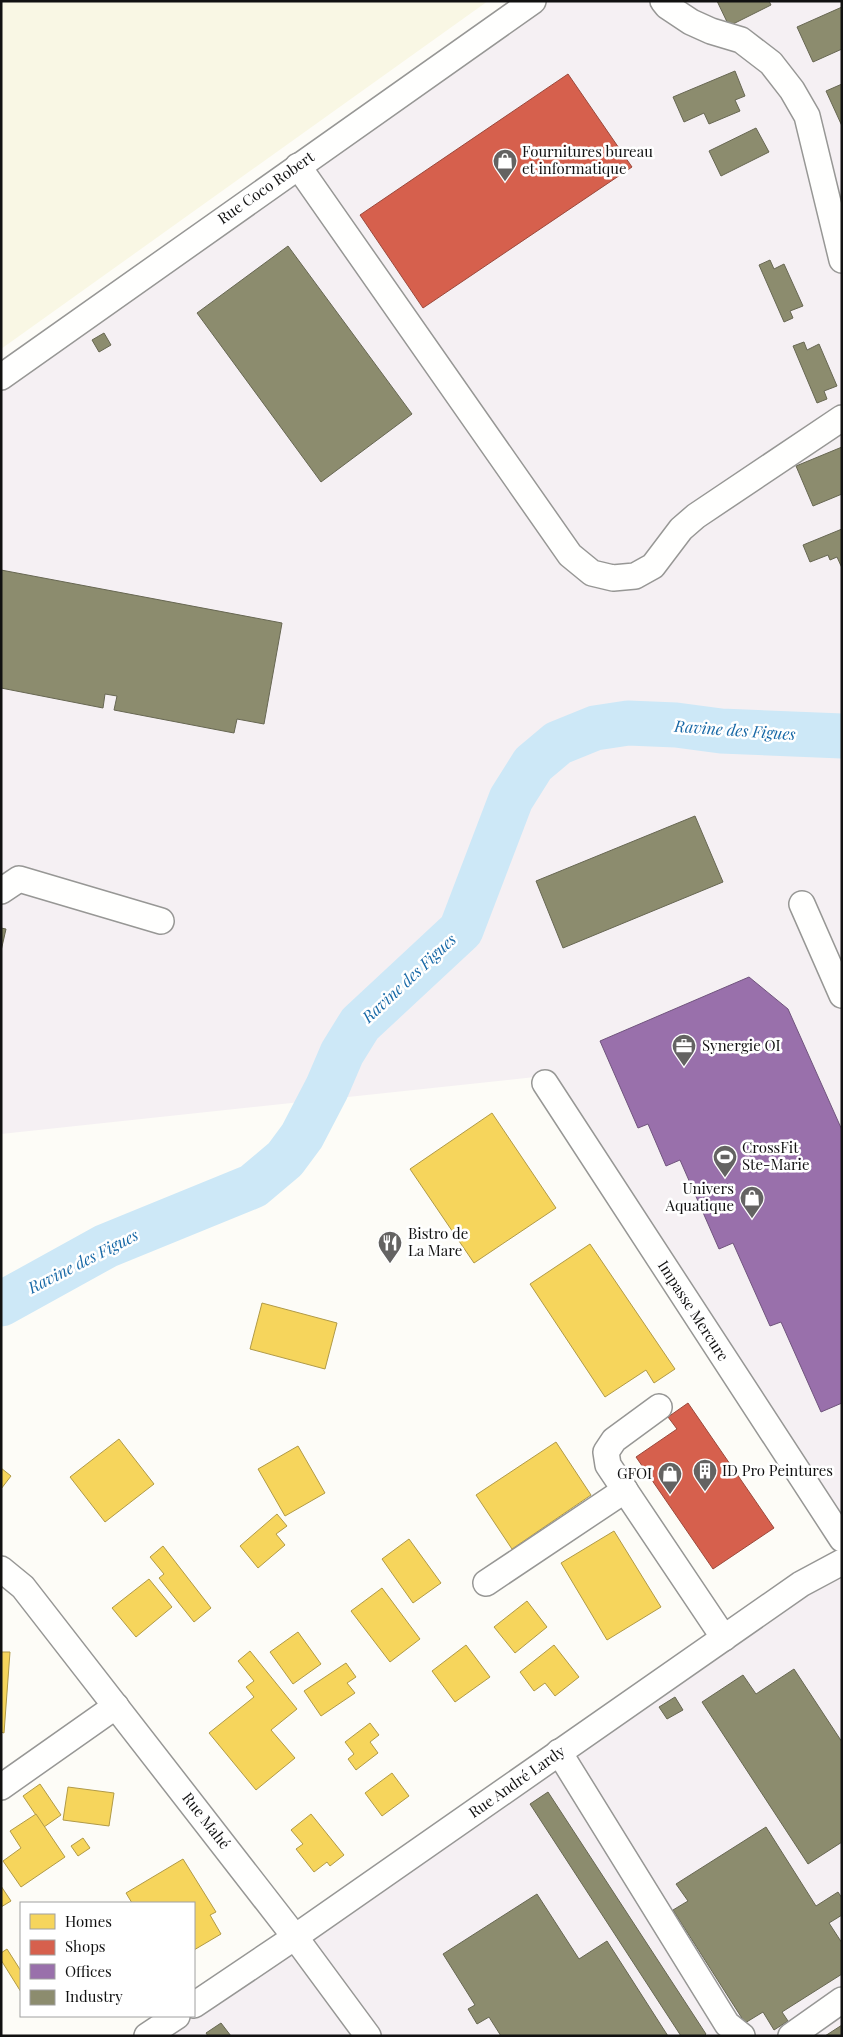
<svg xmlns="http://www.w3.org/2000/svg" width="843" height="2037" font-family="'Playfair Display',serif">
	<rect width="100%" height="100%" fill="#fdfcf7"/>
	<g fill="#f5f0f3">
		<path d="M 533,1 L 842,1 L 842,1539 L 535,1077 L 1,1134 L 1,375 Z"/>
		<path d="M 842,1562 L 842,2036 L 147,2036 Z"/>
	</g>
	<path fill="#f9f7e4" d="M 1,1 L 488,1 L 1,349 Z"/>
	<g fill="#f6d55c" stroke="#b19a46">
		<path d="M 492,1113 L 556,1208 L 474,1263 L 410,1169 Z"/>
		<path d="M 590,1244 L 675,1369 L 654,1383 L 646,1370 L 605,1397 L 530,1284 Z"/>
		<path d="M 262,1303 L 337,1323 L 325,1369 L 250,1349 Z"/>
		<path d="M 119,1439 L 154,1484 L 105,1522 L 70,1477 Z"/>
		<path d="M 556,1442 L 591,1495 L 512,1549 L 476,1495 Z"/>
		<path d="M 298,1446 L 325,1493 L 285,1516 L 258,1469 Z"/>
		<path d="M 1,1468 L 11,1476 L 1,1489 Z"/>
		<path d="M 277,1514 L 287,1526 L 276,1534 L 285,1545 L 258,1568 L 240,1546 Z"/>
		<path d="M 614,1531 L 661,1607 L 607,1640 L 561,1563 Z"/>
		<path d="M 409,1539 L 441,1583 L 413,1603 L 382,1559 Z"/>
		<path d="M 163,1546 L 211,1608 L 194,1622 L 159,1578 L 164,1574 L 150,1557 Z"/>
		<path d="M 149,1579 L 172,1607 L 136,1637 L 112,1608 Z"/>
		<path d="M 382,1588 L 420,1639 L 390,1662 L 351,1611 Z"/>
		<path d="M 527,1601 L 547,1627 L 515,1653 L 494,1627 Z"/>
		<path d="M 298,1632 L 321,1664 L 293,1684 L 270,1652 Z"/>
		<path d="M 466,1645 L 490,1677 L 455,1702 L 432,1671 Z"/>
		<path d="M 554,1645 L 579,1677 L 555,1696 L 545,1683 L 534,1691 L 520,1672 Z"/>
		<path d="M 250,1651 L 297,1709 L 271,1730 L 295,1758 L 256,1790 L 209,1733 L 254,1697 L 246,1687 L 254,1681 L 238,1661 Z"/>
		<path d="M 1,1652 L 10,1652 L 4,1733 L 1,1732 Z"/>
		<path d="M 346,1663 L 356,1677 L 347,1683 L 355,1693 L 321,1716 L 304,1691 Z"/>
		<path d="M 370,1723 L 379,1735 L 370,1742 L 378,1753 L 356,1770 L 348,1759 L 354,1754 L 345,1742 Z"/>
		<path d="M 392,1773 L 409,1796 L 382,1816 L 365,1793 Z"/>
		<path d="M 40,1784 L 61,1815 L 44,1827 L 23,1796 Z"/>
		<path d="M 68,1787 L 114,1793 L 109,1826 L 63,1820 Z"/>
		<path d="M 36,1814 L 65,1857 L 21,1887 L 3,1861 L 21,1848 L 10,1831 Z"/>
		<path d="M 311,1814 L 344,1855 L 330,1866 L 327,1862 L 314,1872 L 296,1849 L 303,1844 L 291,1830 Z"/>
		<path d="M 83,1838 L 90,1848 L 78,1856 L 71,1846 Z"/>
		<path d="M 183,1859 L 216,1912 L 210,1915 L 221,1934 L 194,1950 L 194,1903 L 132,1903 L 126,1893 Z"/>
		<path d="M 1,1886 L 11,1901 L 1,1907 Z"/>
		<path d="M 7,1949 L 21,1971 L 21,1992 L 1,1960 L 1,1953 Z"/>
	</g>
	<g fill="#d6604d" stroke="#9b483b">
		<path d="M 568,74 L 632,167 L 423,308 L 360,215 Z"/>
		<path d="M 688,1403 L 774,1528 L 713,1569 L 636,1457 L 677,1429 L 668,1417 Z"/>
	</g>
	<path fill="#9970ab" stroke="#70547d" d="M 749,977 L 788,1009 L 842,1130 L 842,1403 L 821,1412 L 781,1322 L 770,1326 L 733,1243 L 719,1249 L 680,1160 L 666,1166 L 648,1124 L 638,1128 L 600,1041 Z"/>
	<g fill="#8c8c6e" stroke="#676752">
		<path d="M 717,1 L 769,1 L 771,5 L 729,26 Z"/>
		<path d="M 842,7 L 842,49 L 813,62 L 797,27 Z"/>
		<path d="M 735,71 L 745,96 L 735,100 L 740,111 L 709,124 L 704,113 L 684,122 L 673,97 Z"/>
		<path d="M 842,84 L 842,126 L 826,91 Z"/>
		<path d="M 756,128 L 769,152 L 721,176 L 709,151 Z"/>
		<path d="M 288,246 L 412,414 L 321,482 L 197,313 Z"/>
		<path d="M 770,260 L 774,269 L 784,264 L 803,306 L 790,311 L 793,318 L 784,322 L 759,265 Z"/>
		<path d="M 104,333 L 111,345 L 99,352 L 92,340 Z"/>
		<path d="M 804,342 L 807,350 L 819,344 L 837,386 L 824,391 L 827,399 L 817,403 L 793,346 Z"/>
		<path d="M 842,447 L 842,494 L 813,506 L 796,466 Z"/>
		<path d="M 842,529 L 842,568 L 837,557 L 830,560 L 828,555 L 810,562 L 803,545 Z"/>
		<path d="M 1,570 L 282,623 L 264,724 L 237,719 L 234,733 L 114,710 L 117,696 L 105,694 L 103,708 L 1,688 Z"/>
		<path d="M 695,816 L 723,882 L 563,948 L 536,881 Z"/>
		<path d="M 1,928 L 6,929 L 1,951 Z"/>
		<path d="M 794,1669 L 842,1742 L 842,1842 L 808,1864 L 702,1702 L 743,1675 L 756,1694 Z"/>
		<path d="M 675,1697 L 683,1710 L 667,1719 L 659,1707 Z"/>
		<path d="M 548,1792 L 706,2034 L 704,2036 L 681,2036 L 530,1804 Z"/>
		<path d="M 766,1827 L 816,1906 L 838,1892 L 842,1898 L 842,1915 L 829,1923 L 842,1943 L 842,1974 L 782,2012 L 788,2021 L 774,2030 L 763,2012 L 745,2023 L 673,1910 L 688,1901 L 676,1884 Z"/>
		<path d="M 537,1894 L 579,1959 L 607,1941 L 668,2036 L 501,2036 L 489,2017 L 477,2024 L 468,2009 L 475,2005 L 443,1954 Z"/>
		<path d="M 221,2023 L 231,2036 L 208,2036 L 206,2033 Z"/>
		<path d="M 842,2025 L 842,2036 L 825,2036 Z"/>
	</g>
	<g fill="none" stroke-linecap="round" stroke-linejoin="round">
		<path stroke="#cde8f7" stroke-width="45" d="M 1,1304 L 106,1246 L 253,1186 L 285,1159 L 302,1136 L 327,1088 L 342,1053 L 360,1024 L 461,930 L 511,799 L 533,764 L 558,743 L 595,728 L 628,723 L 676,725 L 721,731 L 842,736"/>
		<defs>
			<g id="minor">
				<path d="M 663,1 L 667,6 L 691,22 L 711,31 L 741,40 L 771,63 L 792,90 L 807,116 L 842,260"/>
				<path d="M 298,166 L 570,555 L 592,573 L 613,578 L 635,576 L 653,566 L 681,529 L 696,516 L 842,418"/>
				<path d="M 1,377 L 533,1"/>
				<path d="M 1,891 L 19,879 L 161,921"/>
				<path d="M 802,904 L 842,995"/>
				<path d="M 545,1083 L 842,1539"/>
				<path d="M 659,1407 L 614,1440 L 606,1452 L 608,1465 L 724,1638"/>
				<path d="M 1,1569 L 23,1587 L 295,1937 L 368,2036"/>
				<path d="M 486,1583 L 625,1490"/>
				<path d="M 559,1752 L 727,2024 L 742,2036"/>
				<path d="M 1,1787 L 116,1706"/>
				<path d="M 194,2005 L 295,1937 L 801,1584 L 842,1562"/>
				<path d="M 147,2036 L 177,2016"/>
				<path d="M 791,2036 L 842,2000"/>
			</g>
		</defs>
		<use href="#minor" stroke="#979795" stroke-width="28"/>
		<use href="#minor" stroke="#fffffe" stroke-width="25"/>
	</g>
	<defs>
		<symbol id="shop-pin" viewBox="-11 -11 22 30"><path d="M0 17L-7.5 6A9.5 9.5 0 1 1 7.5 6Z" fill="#646362" stroke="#fff"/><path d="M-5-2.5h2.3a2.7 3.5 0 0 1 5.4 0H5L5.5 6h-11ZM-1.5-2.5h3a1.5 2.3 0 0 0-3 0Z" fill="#fff"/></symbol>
		<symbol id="office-pin" viewBox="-11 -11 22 30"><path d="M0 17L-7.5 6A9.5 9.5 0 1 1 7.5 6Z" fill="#646362" stroke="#fff"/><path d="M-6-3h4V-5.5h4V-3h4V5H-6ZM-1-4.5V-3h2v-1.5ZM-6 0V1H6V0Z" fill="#fff"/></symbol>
		<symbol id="stadium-pin" viewBox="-11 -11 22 30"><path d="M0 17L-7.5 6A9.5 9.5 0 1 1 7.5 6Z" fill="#646362" stroke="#fff"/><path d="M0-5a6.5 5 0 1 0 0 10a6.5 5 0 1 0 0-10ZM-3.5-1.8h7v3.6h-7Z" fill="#fff"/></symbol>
		<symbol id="restaurant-pin" viewBox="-11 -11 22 30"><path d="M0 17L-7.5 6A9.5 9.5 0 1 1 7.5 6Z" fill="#646362" stroke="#fff"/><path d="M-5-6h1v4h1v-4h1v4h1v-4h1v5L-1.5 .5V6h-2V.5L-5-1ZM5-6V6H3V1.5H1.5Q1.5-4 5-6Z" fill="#fff"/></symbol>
		<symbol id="building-pin" viewBox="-11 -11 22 30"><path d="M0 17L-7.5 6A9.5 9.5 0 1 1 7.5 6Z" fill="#646362" stroke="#fff"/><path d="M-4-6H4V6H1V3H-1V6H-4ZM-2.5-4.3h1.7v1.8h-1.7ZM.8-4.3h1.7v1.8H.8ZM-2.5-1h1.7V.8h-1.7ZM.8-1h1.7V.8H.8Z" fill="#fff"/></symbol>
	</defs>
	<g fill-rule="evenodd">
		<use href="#shop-pin" x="491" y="147" width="28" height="38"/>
		<use href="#office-pin" x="670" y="1032" width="28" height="38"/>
		<use href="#stadium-pin" x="711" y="1143" width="28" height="38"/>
		<use href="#shop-pin" x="738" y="1184" width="28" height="38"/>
		<use href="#restaurant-pin" x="376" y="1229" width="28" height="38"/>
		<use href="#building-pin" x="691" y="1457" width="28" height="38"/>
		<use href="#shop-pin" x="656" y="1460" width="28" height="38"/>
	</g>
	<g text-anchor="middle" stroke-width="5" stroke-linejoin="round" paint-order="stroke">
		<g font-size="15" fill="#111" stroke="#fff" text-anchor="start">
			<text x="522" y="157">Fournitures bureau<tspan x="522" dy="17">et informatique</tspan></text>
			<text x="702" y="1051">Synergie OI</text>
			<text x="742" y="1153">CrossFit<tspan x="742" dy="17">Ste-Marie</tspan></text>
			<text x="734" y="1194" text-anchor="end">Univers<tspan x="734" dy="17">Aquatique</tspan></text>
			<text x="408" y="1239">Bistro de<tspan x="408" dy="17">La Mare</tspan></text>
			<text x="722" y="1476">ID Pro Peintures</text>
			<text x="652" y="1479" text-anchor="end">GFOI</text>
		</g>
		<g font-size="15" fill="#111" stroke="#fff">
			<text transform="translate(266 188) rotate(-35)" y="5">Rue Coco Robert</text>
			<text transform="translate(693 1311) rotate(57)" y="5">Impasse Mercure</text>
			<text transform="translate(517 1782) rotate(-35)" y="5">Rue André Lardy</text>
			<text transform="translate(206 1821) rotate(52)" y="5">Rue Mahé</text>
		</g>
		<g font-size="16" font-style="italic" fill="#1768a6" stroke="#fff">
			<text transform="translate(735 730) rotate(4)" y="6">Ravine des Figues</text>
			<text transform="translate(409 978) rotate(-43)" y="6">Ravine des Figues</text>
			<text transform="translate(83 1261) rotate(-27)" y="6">Ravine des Figues</text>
		</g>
	</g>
	<rect width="843" height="2037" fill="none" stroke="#111111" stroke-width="5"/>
	<rect x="20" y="1902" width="175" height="115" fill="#ffffff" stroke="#a0a0a0"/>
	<rect x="30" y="1914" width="25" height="15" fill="#f6d55c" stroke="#a0a0a0"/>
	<text x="65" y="1927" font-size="15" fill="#111111">Homes</text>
	<rect x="30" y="1940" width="25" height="15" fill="#d6604d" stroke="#a0a0a0"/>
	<text x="65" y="1952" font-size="15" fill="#111111">Shops</text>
	<rect x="30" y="1964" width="25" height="15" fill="#9970ab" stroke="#a0a0a0"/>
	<text x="65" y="1977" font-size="15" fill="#111111">Offices</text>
	<rect x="30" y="1990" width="25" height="15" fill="#8c8c6e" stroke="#a0a0a0"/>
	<text x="65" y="2002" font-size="15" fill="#111111">Industry</text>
</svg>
